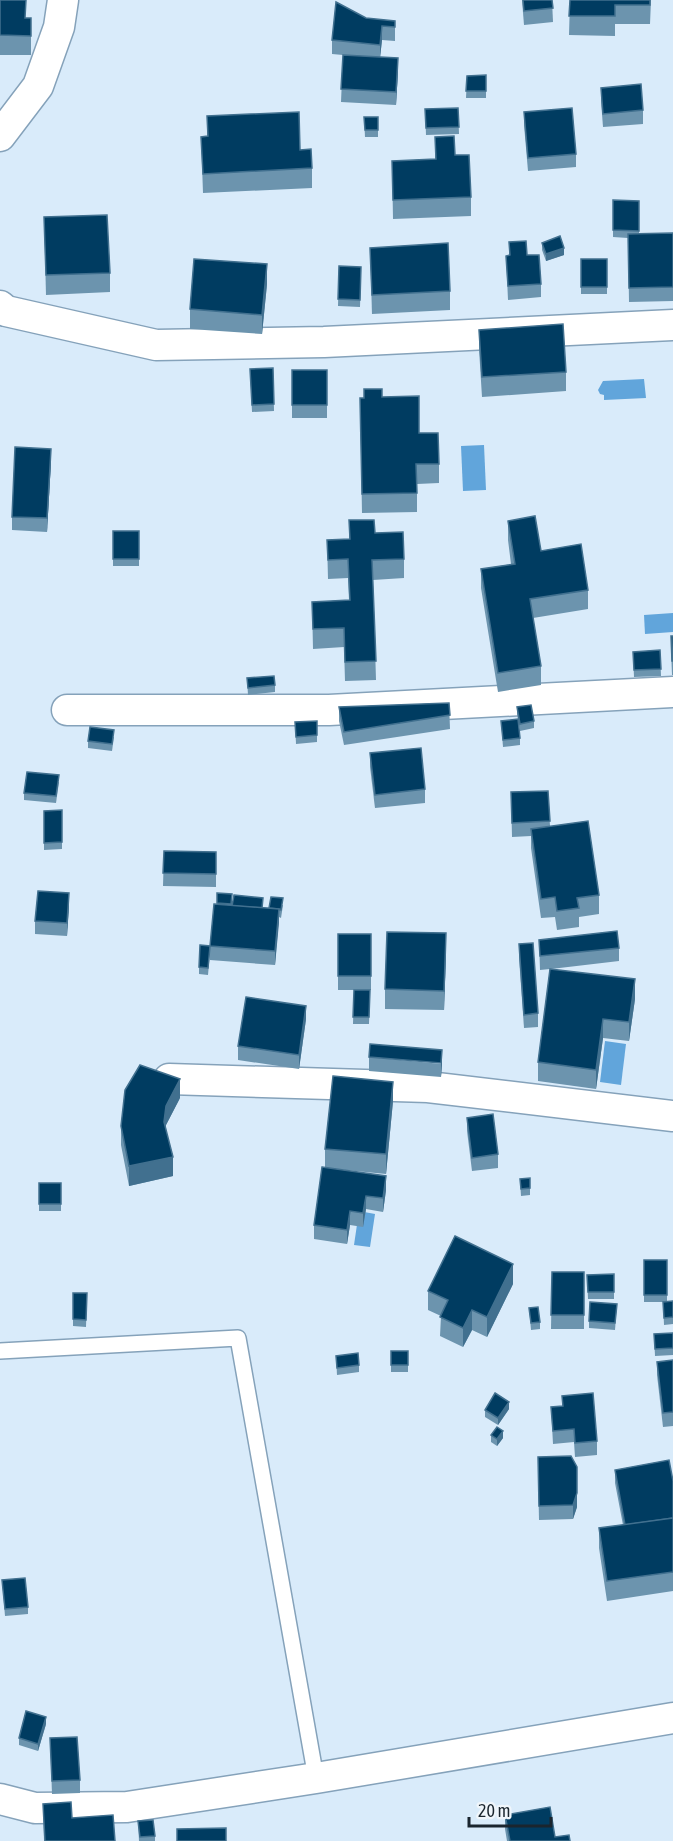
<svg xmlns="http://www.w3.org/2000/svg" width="673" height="1841" font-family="'Asap Condensed',sans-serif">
	<rect width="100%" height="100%" fill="#d9ebfa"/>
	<g fill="#61a5db">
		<path d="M 644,379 L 646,398 L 604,400 L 604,395 L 600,394 L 598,390 L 603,381 Z"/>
		<path d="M 484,445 L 486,490 L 463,491 L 461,446 Z"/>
		<path d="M 673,613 L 673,632 L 645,634 L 644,615 Z"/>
		<path d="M 605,1041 L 626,1044 L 621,1085 L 600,1082 Z"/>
		<path d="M 359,1211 L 375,1214 L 370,1247 L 354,1245 Z"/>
	</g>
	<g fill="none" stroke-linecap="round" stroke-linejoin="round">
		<defs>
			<path id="service" d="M 0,1351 L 238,1338 L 316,1778"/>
			<g id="minor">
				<path d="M 0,136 L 38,86 L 59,27 L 63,0"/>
				<path d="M 0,306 L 6,311 L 156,345 L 324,342 L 673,325"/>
				<path d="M 67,710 L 329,710 L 673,692"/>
				<path d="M 169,1079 L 428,1087 L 673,1116"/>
				<path d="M 0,1799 L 35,1808 L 127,1807 L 316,1778 L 673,1718"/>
			</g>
		</defs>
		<use href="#service" stroke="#85a2ba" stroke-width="18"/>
		<use href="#minor" stroke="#85a2ba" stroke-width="33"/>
		<use href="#service" stroke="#fff" stroke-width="15"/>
		<use href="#minor" stroke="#fff" stroke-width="30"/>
	</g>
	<g fill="#6c94ae">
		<path d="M 0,0 L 26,18 L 31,18 L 31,55 L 0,55 Z"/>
		<path d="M 522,0 L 552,0 L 553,22 L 524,25 Z"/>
		<path d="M 570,0 L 651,0 L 650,24 L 615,24 L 615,36 L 569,35 Z"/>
		<path d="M 366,18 L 395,21 L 395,41 L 382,40 L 380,57 L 398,71 L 396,105 L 341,102 L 343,55 L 332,54 L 332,40 Z"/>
		<path d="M 486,75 L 486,98 L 466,98 L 467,76 Z"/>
		<path d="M 601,88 L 643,110 L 643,124 L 603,127 L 601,101 Z"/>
		<path d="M 458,108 L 459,134 L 426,135 L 425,109 Z"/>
		<path d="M 524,112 L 576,154 L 576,167 L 528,171 L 524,125 Z"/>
		<path d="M 207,116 L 300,150 L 312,168 L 312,188 L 203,193 L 201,137 L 207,136 Z"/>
		<path d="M 364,117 L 378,117 L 378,137 L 365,137 Z"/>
		<path d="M 435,137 L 455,155 L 471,197 L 471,216 L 393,219 L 392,161 L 435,159 Z"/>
		<path d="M 613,200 L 639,201 L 639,233 L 673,233 L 673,301 L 629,302 L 628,238 L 613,237 Z"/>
		<path d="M 44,217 L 110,273 L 110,292 L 46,295 Z"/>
		<path d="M 509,242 L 527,255 L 541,284 L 541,297 L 508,300 L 506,256 L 509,255 Z"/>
		<path d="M 542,243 L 564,255 L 546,261 L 542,250 Z"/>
		<path d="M 370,248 L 450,291 L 450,310 L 372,314 Z"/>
		<rect x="581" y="259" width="26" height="35"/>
		<path d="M 339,266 L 361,267 L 360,307 L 338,306 Z"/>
		<path d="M 267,284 L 262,334 L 190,329 L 190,309 Z"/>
		<path d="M 479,330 L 566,372 L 566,391 L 482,397 L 479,349 Z"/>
		<path d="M 273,368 L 274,411 L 252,412 L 250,369 Z"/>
		<rect x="292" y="370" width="35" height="48"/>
		<path d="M 382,397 L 419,433 L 439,464 L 439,483 L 417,484 L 417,512 L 362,513 L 360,398 Z"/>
		<path d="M 51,462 L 47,532 L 12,530 L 12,517 Z"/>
		<path d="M 349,520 L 375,533 L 404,559 L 404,578 L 373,580 L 376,680 L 345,681 L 344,647 L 313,649 L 312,602 L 349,600 L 348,578 L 328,579 L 327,540 L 349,539 Z"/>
		<path d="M 508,521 L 541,551 L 588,590 L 588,609 L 533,618 L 541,666 L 541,685 L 498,692 L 481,588 L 481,569 L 511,564 L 508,540 Z"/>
		<rect x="113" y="531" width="26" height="35"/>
		<path d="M 673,636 L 673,675 L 672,675 L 671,650 Z"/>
		<path d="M 660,650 L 661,676 L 634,677 L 633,652 Z"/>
		<path d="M 247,678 L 275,685 L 275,692 L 248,695 Z"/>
		<path d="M 449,703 L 450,729 L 344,745 L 339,721 L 339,707 Z"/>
		<path d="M 517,707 L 534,721 L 534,728 L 520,731 L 517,714 Z"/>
		<path d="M 317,721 L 317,742 L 296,744 L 295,722 Z"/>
		<path d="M 501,721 L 520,738 L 520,745 L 503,747 Z"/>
		<path d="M 114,737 L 112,751 L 88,748 L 88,741 Z"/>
		<path d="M 370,753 L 425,789 L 425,803 L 375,808 L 370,767 Z"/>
		<path d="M 59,782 L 56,803 L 24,800 L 24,793 Z"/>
		<path d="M 548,791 L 550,826 L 599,895 L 599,914 L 579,917 L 579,927 L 557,930 L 555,917 L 541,918 L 531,848 L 531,836 L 512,837 L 511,792 Z"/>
		<path d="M 62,810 L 62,849 L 44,850 L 44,811 Z"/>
		<path d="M 164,851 L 216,852 L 216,887 L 163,886 Z"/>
		<path d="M 232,894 L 232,905 L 269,908 L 283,905 L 281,918 L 279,917 L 275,965 L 210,960 L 210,946 L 217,904 Z"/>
		<path d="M 69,906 L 67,936 L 35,934 L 35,921 Z"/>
		<rect x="338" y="934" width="33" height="56"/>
		<path d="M 539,940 L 619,948 L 619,961 L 551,969 L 635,999 L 629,1041 L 603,1038 L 596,1089 L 538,1081 L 538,1062 L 550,969 L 540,970 Z"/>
		<path d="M 519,944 L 538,1013 L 538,1027 L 524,1028 L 519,958 Z"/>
		<path d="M 210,953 L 208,975 L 199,974 L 199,967 Z"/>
		<path d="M 446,953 L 444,1010 L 385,1009 L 385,989 Z"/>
		<path d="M 354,990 L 370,990 L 369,1024 L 353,1024 Z"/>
		<path d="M 306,1019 L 299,1069 L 238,1060 L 238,1046 Z"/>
		<path d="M 369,1057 L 442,1064 L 441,1077 L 369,1071 Z"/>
		<path d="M 180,1098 L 166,1125 L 166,1128 L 173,1176 L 129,1186 L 121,1145 L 121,1126 Z"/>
		<path d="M 393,1101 L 386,1174 L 335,1169 L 386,1190 L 383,1212 L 366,1209 L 363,1227 L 350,1225 L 347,1244 L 314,1239 L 314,1225 L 325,1167 L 325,1149 Z"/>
		<path d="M 467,1118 L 498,1154 L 498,1168 L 472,1171 L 467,1131 Z"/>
		<path d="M 520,1179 L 530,1188 L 530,1195 L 521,1196 Z"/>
		<rect x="39" y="1183" width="22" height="28"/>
		<path d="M 644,1260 L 667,1260 L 667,1302 L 673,1301 L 673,1324 L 664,1325 L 663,1302 L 644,1302 Z"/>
		<path d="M 552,1272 L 584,1272 L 584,1329 L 551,1329 Z"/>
		<path d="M 614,1274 L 614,1299 L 588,1299 L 587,1275 Z"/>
		<path d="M 513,1284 L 487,1337 L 472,1330 L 463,1347 L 440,1336 L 441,1316 L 428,1310 L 428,1291 Z"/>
		<path d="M 73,1293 L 87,1293 L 86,1327 L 73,1326 Z"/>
		<path d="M 617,1304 L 615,1330 L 589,1328 L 589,1321 Z"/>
		<path d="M 529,1308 L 540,1322 L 540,1329 L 531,1330 Z"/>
		<path d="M 673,1333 L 673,1355 L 655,1356 L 654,1334 Z"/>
		<rect x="391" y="1351" width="17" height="21"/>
		<path d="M 336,1356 L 359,1365 L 359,1372 L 337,1375 Z"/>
		<path d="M 673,1360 L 673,1426 L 663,1427 L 657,1375 L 657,1362 Z"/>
		<path d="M 562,1396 L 597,1441 L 597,1455 L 575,1457 L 574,1442 L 553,1444 L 551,1407 L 562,1406 Z"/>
		<path d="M 509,1409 L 498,1425 L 485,1417 L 485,1410 Z"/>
		<path d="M 491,1435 L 503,1438 L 497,1446 L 491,1442 Z"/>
		<path d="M 577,1467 L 577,1507 L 573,1519 L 539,1520 L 538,1471 Z"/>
		<path d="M 615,1470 L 673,1481 L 673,1591 L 607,1601 L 599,1548 L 599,1528 L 623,1525 L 615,1483 Z"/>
		<path d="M 2,1580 L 28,1607 L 28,1614 L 5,1616 Z"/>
		<path d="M 46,1724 L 38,1751 L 19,1745 L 19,1738 Z"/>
		<path d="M 50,1738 L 80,1780 L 80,1793 L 52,1794 Z"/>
		<path d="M 43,1804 L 72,1818 L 115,1841 L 44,1841 Z"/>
		<path d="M 505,1815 L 555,1837 L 570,1841 L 507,1841 L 505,1829 Z"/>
		<path d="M 138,1821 L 155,1836 L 155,1841 L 139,1841 Z"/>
	</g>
	<g fill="#41708f">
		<path d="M 382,26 L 382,40 L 380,58 L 380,45 Z"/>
		<path d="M 398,58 L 398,71 L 396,105 L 396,92 Z"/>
		<path d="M 564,248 L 564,255 L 546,261 L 546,254 Z"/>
		<path d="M 267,264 L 267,284 L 262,334 L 262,315 Z"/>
		<path d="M 51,449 L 51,462 L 47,532 L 47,518 Z"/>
		<path d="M 69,893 L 69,906 L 67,936 L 67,923 Z"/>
		<path d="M 279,909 L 279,923 L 275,965 L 275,951 Z"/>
		<path d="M 446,933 L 446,953 L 444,1010 L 444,991 Z"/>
		<path d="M 635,979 L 635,999 L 629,1041 L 629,1022 Z"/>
		<path d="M 306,1006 L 306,1019 L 299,1069 L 299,1055 Z"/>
		<path d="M 603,1019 L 603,1038 L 596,1089 L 596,1070 Z"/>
		<path d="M 442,1050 L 442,1064 L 441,1077 L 441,1063 Z"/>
		<path d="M 180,1079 L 180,1098 L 166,1125 L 164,1141 L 164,1122 L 166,1106 Z"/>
		<path d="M 393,1082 L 393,1101 L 386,1174 L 386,1154 Z"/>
		<path d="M 173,1157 L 173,1176 L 129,1186 L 129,1166 Z"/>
		<path d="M 386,1176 L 386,1190 L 383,1212 L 383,1198 Z"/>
		<path d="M 366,1196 L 366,1209 L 363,1227 L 363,1213 Z"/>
		<path d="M 350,1211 L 350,1225 L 347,1244 L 347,1230 Z"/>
		<path d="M 513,1264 L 513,1284 L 487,1337 L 487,1317 Z"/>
		<path d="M 472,1310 L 472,1330 L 463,1347 L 463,1328 Z"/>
		<path d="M 509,1402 L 509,1409 L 498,1425 L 498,1418 Z"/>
		<path d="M 503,1431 L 503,1438 L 497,1446 L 497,1439 Z"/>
		<path d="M 577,1493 L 577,1507 L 573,1519 L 573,1505 Z"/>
		<path d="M 46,1717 L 46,1724 L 38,1751 L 38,1744 Z"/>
	</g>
	<g fill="#003c61" stroke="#41708f" stroke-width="1.5">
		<path d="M 0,0 L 26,0 L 25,18 L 31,18 L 31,36 L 0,35 Z"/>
		<path d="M 523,0 L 552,0 L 553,8 L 524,11 Z"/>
		<path d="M 570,0 L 650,0 L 650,5 L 615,5 L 615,16 L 569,16 Z"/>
		<path d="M 336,2 L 366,18 L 395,21 L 395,27 L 382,26 L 380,45 L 332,40 Z"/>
		<path d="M 343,55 L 398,58 L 396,92 L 341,89 Z"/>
		<path d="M 486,75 L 486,91 L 466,91 L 467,76 Z"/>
		<path d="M 641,84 L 643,110 L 603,114 L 601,88 Z"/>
		<path d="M 458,108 L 459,127 L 426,128 L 425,109 Z"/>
		<path d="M 572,108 L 576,154 L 528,158 L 524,112 Z"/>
		<path d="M 299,112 L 300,150 L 311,149 L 312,168 L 203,174 L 201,137 L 208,136 L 207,116 Z"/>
		<path d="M 364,117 L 378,117 L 378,130 L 365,130 Z"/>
		<path d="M 454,136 L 455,155 L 469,155 L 471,197 L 393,200 L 392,161 L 436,159 L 435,137 Z"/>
		<path d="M 613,200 L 639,201 L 639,231 L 613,230 Z"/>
		<path d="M 107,215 L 110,273 L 46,275 L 44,217 Z"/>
		<path d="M 673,233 L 673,287 L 629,288 L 628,234 Z"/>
		<path d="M 560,236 L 564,248 L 546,254 L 542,243 Z"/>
		<path d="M 526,241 L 527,255 L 539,255 L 541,284 L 508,286 L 506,256 L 510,255 L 509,242 Z"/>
		<path d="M 448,243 L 450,291 L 372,295 L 370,248 Z"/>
		<path d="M 194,259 L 267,264 L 262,315 L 190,309 Z"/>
		<rect x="581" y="259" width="26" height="28"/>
		<path d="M 339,266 L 361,267 L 360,300 L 338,299 Z"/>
		<path d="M 563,324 L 566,372 L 482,377 L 479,330 Z"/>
		<path d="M 273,368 L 274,404 L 252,405 L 250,369 Z"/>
		<rect x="292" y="370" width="35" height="35"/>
		<path d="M 364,389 L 382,389 L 382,397 L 419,396 L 419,433 L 438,433 L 439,464 L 416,464 L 417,493 L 362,494 L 360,398 L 364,398 Z"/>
		<path d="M 15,447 L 51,449 L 47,518 L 12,517 Z"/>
		<path d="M 535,516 L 541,551 L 581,544 L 588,590 L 530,599 L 541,666 L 498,673 L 481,569 L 515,564 L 508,521 Z"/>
		<path d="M 349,520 L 374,520 L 375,533 L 403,532 L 404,559 L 372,560 L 376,661 L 345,662 L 344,628 L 313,629 L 312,602 L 350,600 L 348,559 L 328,560 L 327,540 L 350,539 Z"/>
		<rect x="113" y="531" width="26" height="28"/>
		<path d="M 671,636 L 673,636 L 673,661 L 672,661 Z"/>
		<path d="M 660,650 L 661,669 L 634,670 L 633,652 Z"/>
		<path d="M 274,676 L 275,685 L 248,688 L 247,678 Z"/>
		<path d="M 449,703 L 450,715 L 344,732 L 339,707 Z"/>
		<path d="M 531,705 L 534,721 L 520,724 L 517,707 Z"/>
		<path d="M 518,719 L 520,738 L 503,740 L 501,721 Z"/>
		<path d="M 317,721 L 317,735 L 296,737 L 295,722 Z"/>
		<path d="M 90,727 L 114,730 L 112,744 L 88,741 Z"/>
		<path d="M 421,748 L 425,789 L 375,795 L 370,753 Z"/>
		<path d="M 27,772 L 59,775 L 56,796 L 24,793 Z"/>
		<path d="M 548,791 L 550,821 L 512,823 L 511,792 Z"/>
		<path d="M 62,810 L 62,842 L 44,843 L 44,811 Z"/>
		<path d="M 588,821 L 599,895 L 577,898 L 579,908 L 557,911 L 555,897 L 541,899 L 531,829 Z"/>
		<path d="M 164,851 L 216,852 L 216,874 L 163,873 Z"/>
		<path d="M 38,891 L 69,893 L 67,923 L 35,921 Z"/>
		<path d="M 217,893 L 232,894 L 231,904 L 217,903 Z"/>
		<path d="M 234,895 L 263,898 L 262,908 L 232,906 Z"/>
		<path d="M 271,897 L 283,898 L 281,910 L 278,910 L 279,909 L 269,908 Z"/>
		<path d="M 214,904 L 279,909 L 275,951 L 210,946 Z"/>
		<path d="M 617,931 L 619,948 L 540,956 L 539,940 Z"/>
		<path d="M 387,932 L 446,933 L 444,991 L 385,989 Z"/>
		<rect x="338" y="934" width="33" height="42"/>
		<path d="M 533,943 L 538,1013 L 524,1015 L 519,944 Z"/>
		<path d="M 200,945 L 210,946 L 208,968 L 199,967 Z"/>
		<path d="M 550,969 L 635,979 L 629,1022 L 603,1019 L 596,1070 L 538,1062 Z"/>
		<path d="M 354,990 L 370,990 L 369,1017 L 353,1017 Z"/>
		<path d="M 246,997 L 306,1006 L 299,1055 L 238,1046 Z"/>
		<path d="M 370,1044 L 442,1050 L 441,1063 L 369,1057 Z"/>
		<path d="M 140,1065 L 180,1079 L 166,1106 L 164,1122 L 173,1157 L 129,1166 L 121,1126 L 125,1090 Z"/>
		<path d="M 333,1076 L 393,1082 L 386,1154 L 325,1149 Z"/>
		<path d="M 493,1114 L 498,1154 L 472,1158 L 467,1118 Z"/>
		<path d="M 322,1167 L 386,1176 L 383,1198 L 366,1196 L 363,1213 L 350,1211 L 347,1230 L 314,1225 Z"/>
		<path d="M 530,1178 L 530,1188 L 521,1189 L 520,1179 Z"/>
		<rect x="39" y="1183" width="22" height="21"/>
		<path d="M 455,1236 L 513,1264 L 487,1317 L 472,1310 L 463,1328 L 440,1317 L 448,1300 L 428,1291 Z"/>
		<rect x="644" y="1260" width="23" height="35"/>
		<path d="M 552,1272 L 584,1272 L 584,1315 L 551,1315 Z"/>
		<path d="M 614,1274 L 614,1292 L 588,1292 L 587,1275 Z"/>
		<path d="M 73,1293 L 87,1293 L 86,1320 L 73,1319 Z"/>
		<path d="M 673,1301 L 673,1317 L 664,1318 L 663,1302 Z"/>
		<path d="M 590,1302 L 617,1304 L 615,1323 L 589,1321 Z"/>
		<path d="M 538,1307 L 540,1322 L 531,1323 L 529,1308 Z"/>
		<path d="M 673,1333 L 673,1348 L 655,1349 L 654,1334 Z"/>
		<rect x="391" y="1351" width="17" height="14"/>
		<path d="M 358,1353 L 359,1365 L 337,1368 L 336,1356 Z"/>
		<path d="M 673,1360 L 673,1412 L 663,1413 L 657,1362 Z"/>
		<path d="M 495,1393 L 509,1402 L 498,1418 L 485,1410 Z"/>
		<path d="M 593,1393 L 597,1441 L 575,1443 L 574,1429 L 553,1431 L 551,1407 L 563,1406 L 562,1396 Z"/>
		<path d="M 497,1427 L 503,1431 L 497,1439 L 491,1435 Z"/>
		<path d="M 571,1456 L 577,1467 L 577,1493 L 573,1505 L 539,1506 L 538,1457 Z"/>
		<path d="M 669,1460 L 673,1481 L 673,1518 L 625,1525 L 615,1470 Z"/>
		<path d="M 673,1518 L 673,1572 L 607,1581 L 599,1528 Z"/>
		<path d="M 25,1578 L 28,1607 L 5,1609 L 2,1580 Z"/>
		<path d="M 26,1711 L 46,1717 L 38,1744 L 19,1738 Z"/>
		<path d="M 77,1737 L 80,1780 L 52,1781 L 50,1738 Z"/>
		<path d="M 71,1802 L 72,1818 L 113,1815 L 115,1841 L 45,1841 L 43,1804 Z"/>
		<path d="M 550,1807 L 555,1837 L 569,1835 L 570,1841 L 510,1841 L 505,1815 Z"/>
		<path d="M 153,1820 L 155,1836 L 140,1837 L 138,1821 Z"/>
		<path d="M 226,1828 L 226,1841 L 177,1841 L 177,1829 Z"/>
	</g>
	<path d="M469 1817v9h82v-9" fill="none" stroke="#1a252e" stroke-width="3"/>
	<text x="478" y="1817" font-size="18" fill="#1a252e" stroke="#f0f6fb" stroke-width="4.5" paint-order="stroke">20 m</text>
</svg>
